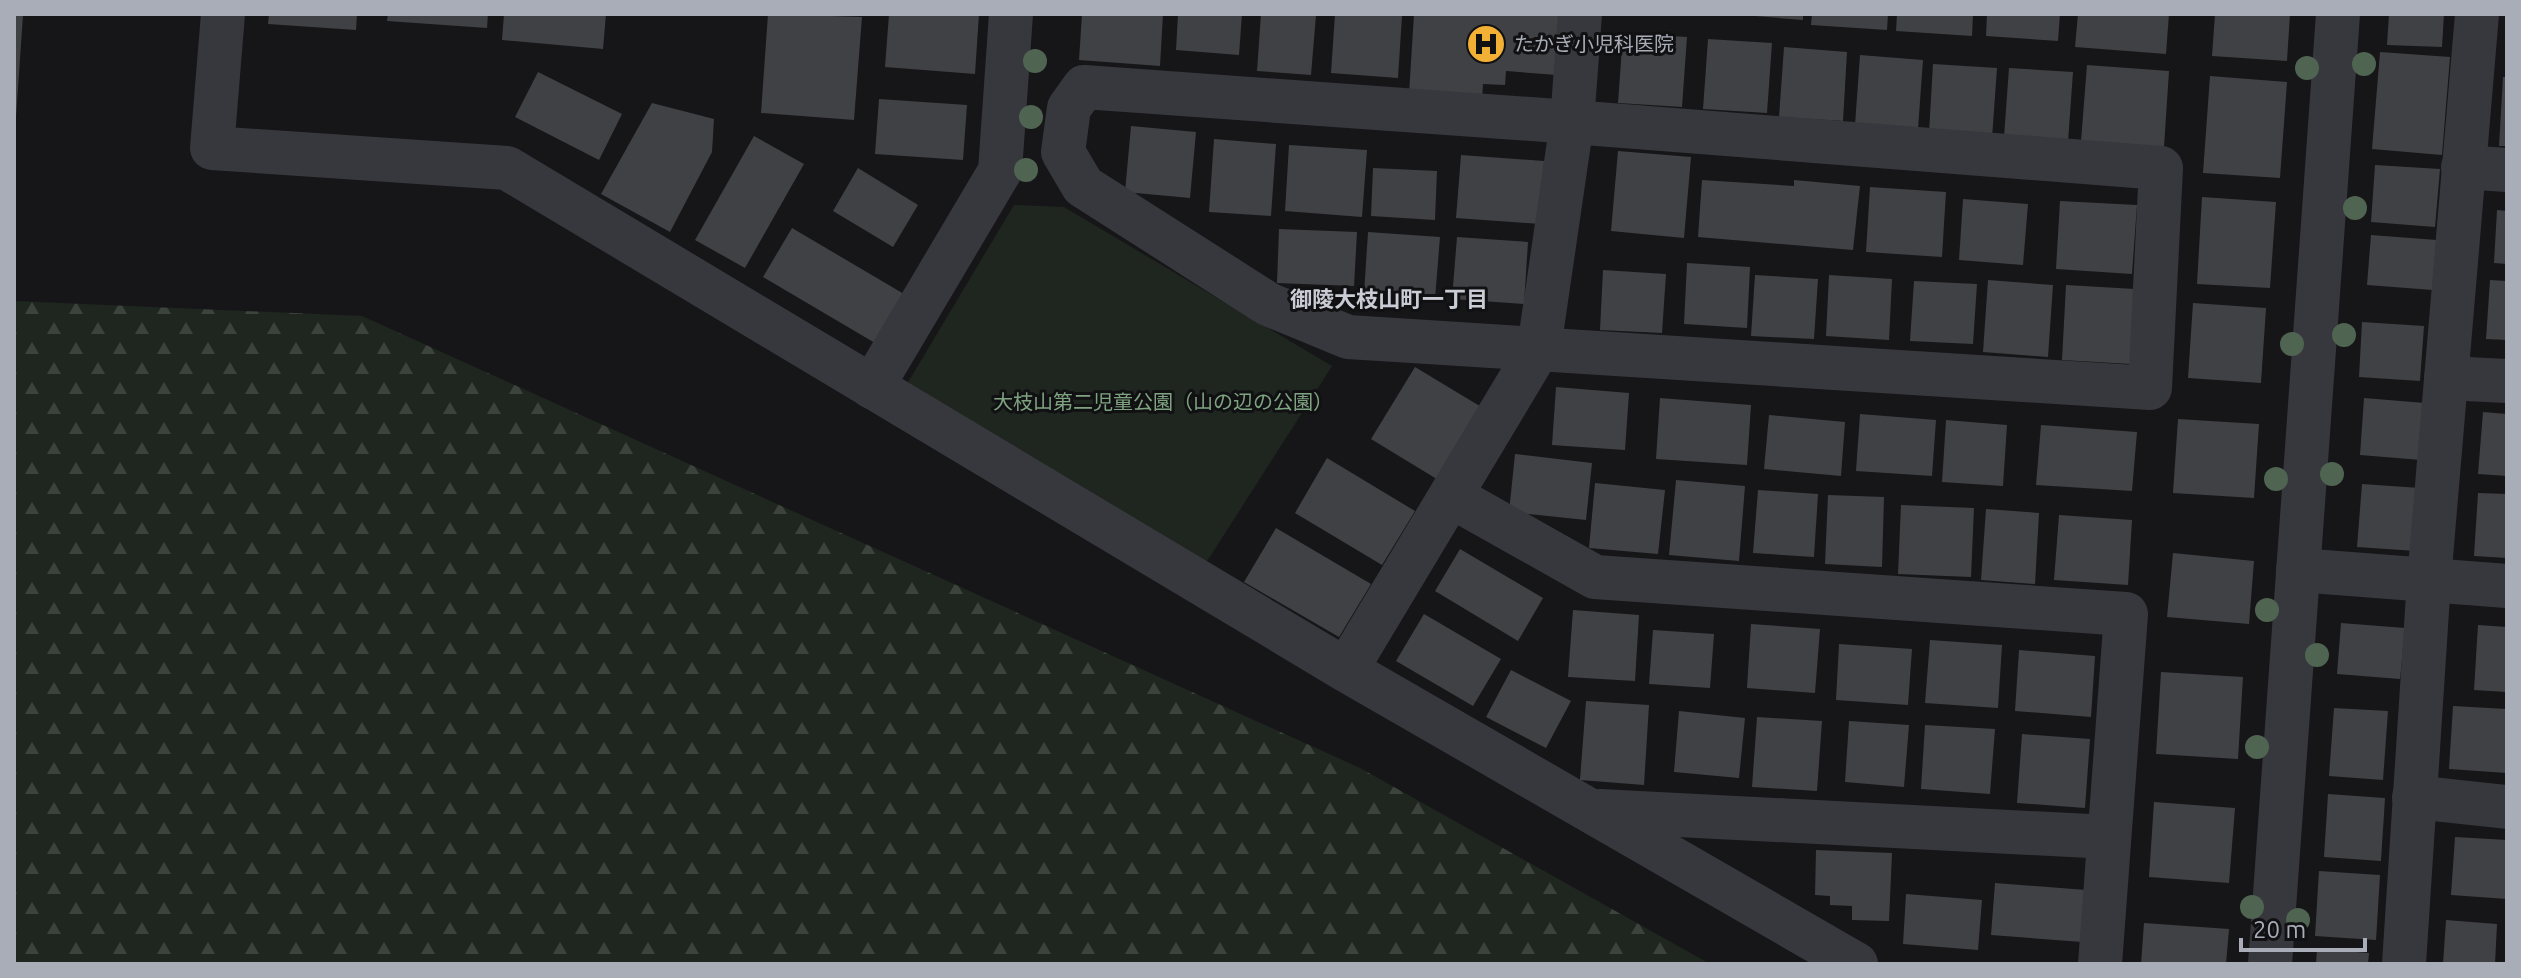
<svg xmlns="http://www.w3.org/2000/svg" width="2521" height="978" font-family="Ubuntu,'Noto Sans JP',sans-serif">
	<defs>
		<pattern id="forest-firs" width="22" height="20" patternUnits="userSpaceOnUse" patternTransform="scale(2)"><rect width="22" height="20" fill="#1e261f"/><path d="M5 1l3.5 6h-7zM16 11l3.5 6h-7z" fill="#3c433d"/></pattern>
	</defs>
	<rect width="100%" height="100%" fill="#161618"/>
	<path fill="url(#forest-firs)" d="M 14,301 L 362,316 L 1360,768 L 1710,964 L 14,964 Z"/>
	<path fill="#1e261f" d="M 1014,205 L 1064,207 L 1332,366 L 1206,563 L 907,384 Z"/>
	<g fill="#404145">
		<path d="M 15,14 L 23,15 L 16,117 L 14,117 Z"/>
		<path d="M 269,14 L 357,14 L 356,30 L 268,24 Z"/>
		<path d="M 388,14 L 488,14 L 487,28 L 387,21 Z"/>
		<path d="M 504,14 L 606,14 L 603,49 L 502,40 Z"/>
		<path d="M 768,14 L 862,17 L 854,120 L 761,113 Z"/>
		<path d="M 889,14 L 979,14 L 975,74 L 885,67 Z"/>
		<path d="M 1082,14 L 1163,14 L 1160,66 L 1079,60 Z"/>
		<path d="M 1178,14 L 1242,14 L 1239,55 L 1176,50 Z"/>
		<path d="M 1261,14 L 1316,15 L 1311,75 L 1257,71 Z"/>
		<path d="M 1335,14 L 1402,16 L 1398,78 L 1331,73 Z"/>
		<path d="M 1414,14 L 1561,14 L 1557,75 L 1506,71 L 1505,85 L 1483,84 L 1482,99 L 1409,94 Z"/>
		<path d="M 1755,14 L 1803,14 L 1803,20 L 1755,16 Z"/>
		<path d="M 1812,14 L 1888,14 L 1887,30 L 1811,25 Z"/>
		<path d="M 1897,14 L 1973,14 L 1972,36 L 1896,31 Z"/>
		<path d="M 1987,14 L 2060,14 L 2058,41 L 1986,36 Z"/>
		<path d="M 2078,14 L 2169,14 L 2166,54 L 2075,47 Z"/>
		<path d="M 2215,14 L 2290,14 L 2287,61 L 2212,56 Z"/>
		<path d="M 2389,14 L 2444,14 L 2442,47 L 2387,45 Z"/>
		<path d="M 1623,33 L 1687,37 L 1682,107 L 1618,103 Z"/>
		<path d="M 1708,39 L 1772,43 L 1767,113 L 1703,109 Z"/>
		<path d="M 1784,47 L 1847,52 L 1843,121 L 1779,117 Z"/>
		<path d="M 2380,52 L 2450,57 L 2442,155 L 2372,149 Z"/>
		<path d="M 1860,55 L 1923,60 L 1918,129 L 1855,125 Z"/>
		<path d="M 1933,64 L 1997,68 L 1992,138 L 1929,133 Z"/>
		<path d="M 2087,65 L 2169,71 L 2164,147 L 2081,141 Z"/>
		<path d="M 2009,68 L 2073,72 L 2068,142 L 2004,137 Z"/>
		<path d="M 538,72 L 622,114 L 599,160 L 515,117 Z"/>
		<path d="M 2210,76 L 2287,82 L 2280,178 L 2203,173 Z"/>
		<path d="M 2503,77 L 2507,77 L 2507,146 L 2499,146 Z"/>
		<path d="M 879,99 L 967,105 L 963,160 L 875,154 Z"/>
		<path d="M 652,103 L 714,119 L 712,152 L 670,232 L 601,194 Z"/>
		<path d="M 1131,126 L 1196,132 L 1190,198 L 1125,192 Z"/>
		<path d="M 754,136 L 804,164 L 745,268 L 695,240 Z"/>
		<path d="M 1214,139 L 1276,144 L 1271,216 L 1209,212 Z"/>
		<path d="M 1289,145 L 1367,150 L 1362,217 L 1285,211 Z"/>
		<path d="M 1618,151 L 1691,157 L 1684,238 L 1611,231 Z"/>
		<path d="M 1461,155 L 1544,161 L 1540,224 L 1456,218 Z"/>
		<path d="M 2375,165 L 2440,169 L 2435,227 L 2371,222 Z"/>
		<path d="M 858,168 L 918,205 L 893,247 L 833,211 Z"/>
		<path d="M 1373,168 L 1437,171 L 1435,220 L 1371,216 Z"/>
		<path d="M 1702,180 L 1794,186 L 1794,180 L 1860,186 L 1853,250 L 1698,237 Z"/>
		<path d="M 1870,187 L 1946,192 L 1942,257 L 1866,252 Z"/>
		<path d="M 2202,197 L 2276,202 L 2270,288 L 2197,284 Z"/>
		<path d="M 1963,199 L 2028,204 L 2023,265 L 1959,260 Z"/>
		<path d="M 2060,201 L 2137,205 L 2132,274 L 2056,269 Z"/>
		<path d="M 2497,210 L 2507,211 L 2507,264 L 2494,263 Z"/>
		<path d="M 792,228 L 904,294 L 875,343 L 763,277 Z"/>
		<path d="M 1279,229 L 1357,232 L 1354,286 L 1277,283 Z"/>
		<path d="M 1368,232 L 1440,237 L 1435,299 L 1364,294 Z"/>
		<path d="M 2371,235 L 2437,240 L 2433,290 L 2367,285 Z"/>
		<path d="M 1457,237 L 1528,242 L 1524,304 L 1452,299 Z"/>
		<path d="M 1687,263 L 1750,267 L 1747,328 L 1684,324 Z"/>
		<path d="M 1603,270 L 1666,274 L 1662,333 L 1600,330 Z"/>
		<path d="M 1755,275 L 1818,279 L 1814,339 L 1751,336 Z"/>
		<path d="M 1829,275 L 1892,279 L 1889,340 L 1826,336 Z"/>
		<path d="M 1988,280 L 2053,285 L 2048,357 L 1983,352 Z"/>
		<path d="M 2490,280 L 2507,281 L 2507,340 L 2486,339 Z"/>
		<path d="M 1914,281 L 1977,284 L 1973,344 L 1910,341 Z"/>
		<path d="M 2066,285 L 2135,289 L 2131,364 L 2062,360 Z"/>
		<path d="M 2193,303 L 2266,308 L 2261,383 L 2188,378 Z"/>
		<path d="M 2362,322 L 2424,326 L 2420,381 L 2359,377 Z"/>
		<path d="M 1415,367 L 1483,408 L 1440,481 L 1371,439 Z"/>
		<path d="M 1556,387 L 1629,393 L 1625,450 L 1552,445 Z"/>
		<path d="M 1660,398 L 1751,405 L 1747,465 L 1656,459 Z"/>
		<path d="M 2364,398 L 2425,403 L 2421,460 L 2360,455 Z"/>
		<path d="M 2483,412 L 2507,414 L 2507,476 L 2478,474 Z"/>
		<path d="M 1860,414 L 1936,420 L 1932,476 L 1856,471 Z"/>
		<path d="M 1769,415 L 1845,422 L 1841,476 L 1764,469 Z"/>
		<path d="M 2178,419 L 2259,424 L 2254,498 L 2173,493 Z"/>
		<path d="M 1946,420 L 2007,425 L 2003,486 L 1942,482 Z"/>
		<path d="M 2041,425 L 2137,432 L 2132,491 L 2036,485 Z"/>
		<path d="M 1515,454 L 1592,463 L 1586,520 L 1509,512 Z"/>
		<path d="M 1327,458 L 1415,511 L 1382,565 L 1295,513 Z"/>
		<path d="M 1676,480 L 1745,486 L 1739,561 L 1669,555 Z"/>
		<path d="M 1595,483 L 1665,490 L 1658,554 L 1589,548 Z"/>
		<path d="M 2362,484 L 2420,488 L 2416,551 L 2357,547 Z"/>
		<path d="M 1758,490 L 1818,494 L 1814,557 L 1753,553 Z"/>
		<path d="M 2478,493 L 2507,494 L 2507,558 L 2474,556 Z"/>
		<path d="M 1828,495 L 1884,497 L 1882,567 L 1825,564 Z"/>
		<path d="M 1901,505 L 1974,508 L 1971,577 L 1898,574 Z"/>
		<path d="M 1986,509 L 2039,513 L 2035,584 L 1981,580 Z"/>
		<path d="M 2059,515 L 2132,520 L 2128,585 L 2054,580 Z"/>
		<path d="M 1276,528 L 1371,584 L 1339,637 L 1244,582 Z"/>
		<path d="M 1460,549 L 1543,598 L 1518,641 L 1435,591 Z"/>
		<path d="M 2173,553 L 2254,561 L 2249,624 L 2167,617 Z"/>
		<path d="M 1573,610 L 1639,615 L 1635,681 L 1568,677 Z"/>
		<path d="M 1424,614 L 1501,659 L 1473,706 L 1396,661 Z"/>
		<path d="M 2341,623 L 2405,628 L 2400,679 L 2337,674 Z"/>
		<path d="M 1751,624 L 1820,629 L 1815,693 L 1747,688 Z"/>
		<path d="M 2478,625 L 2507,627 L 2507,692 L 2474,690 Z"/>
		<path d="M 1653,630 L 1714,634 L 1710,688 L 1649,684 Z"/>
		<path d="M 1930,640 L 2002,645 L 1998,708 L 1925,703 Z"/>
		<path d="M 1839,644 L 1912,649 L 1908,705 L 1836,700 Z"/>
		<path d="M 2019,650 L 2095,656 L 2091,717 L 2015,711 Z"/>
		<path d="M 1511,670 L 1571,701 L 1546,748 L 1486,717 Z"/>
		<path d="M 2161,672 L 2243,677 L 2238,759 L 2156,754 Z"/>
		<path d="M 1586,701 L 1649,705 L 1644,785 L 1580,780 Z"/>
		<path d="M 2453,706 L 2507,709 L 2507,773 L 2449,769 Z"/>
		<path d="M 2334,708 L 2388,711 L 2383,780 L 2329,776 Z"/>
		<path d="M 1679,711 L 1745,718 L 1739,778 L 1674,772 Z"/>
		<path d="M 1757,717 L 1822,721 L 1817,791 L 1752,787 Z"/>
		<path d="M 1849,721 L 1909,725 L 1904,787 L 1845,782 Z"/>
		<path d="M 1925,725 L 1995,729 L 1990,794 L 1921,789 Z"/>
		<path d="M 2022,734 L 2090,739 L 2085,808 L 2017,803 Z"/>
		<path d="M 2328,794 L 2385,798 L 2381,861 L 2324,857 Z"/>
		<path d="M 2154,802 L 2235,808 L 2229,883 L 2149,877 Z"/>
		<path d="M 2455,837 L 2507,840 L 2507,899 L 2451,895 Z"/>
		<path d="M 1816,850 L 1892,853 L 1889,921 L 1852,920 L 1852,906 L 1830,905 L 1830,896 L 1815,895 Z"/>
		<path d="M 2319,871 L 2380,875 L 2376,940 L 2315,936 Z"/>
		<path d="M 1995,883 L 2086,890 L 2082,942 L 1991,935 Z"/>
		<path d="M 1906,894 L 1982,900 L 1978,950 L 1903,944 Z"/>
		<path d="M 2446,920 L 2497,924 L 2495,964 L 2443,964 Z"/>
		<path d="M 2144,923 L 2229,929 L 2226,964 L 2141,964 Z"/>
		<path d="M 2317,949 L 2369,953 L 2368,964 L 2316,964 Z"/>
	</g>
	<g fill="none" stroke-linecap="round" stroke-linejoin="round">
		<g stroke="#37383d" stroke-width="44">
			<path d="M 223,14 L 212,148 L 507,168 L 1346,670 L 1856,964"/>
			<path d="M 1084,87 L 1572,122 L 2161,168 L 2150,388 L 1348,337 L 1268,304 L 1083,186 L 1063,152 L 1069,108 Z"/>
			<path d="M 2463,167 L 2507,170"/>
			<path d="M 2446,378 L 2507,381"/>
			<path d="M 872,387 L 1000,171 L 1011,14"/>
			<path d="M 1451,496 L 1595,577 L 2126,614 L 2100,964"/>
			<path d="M 2298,570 L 2507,586"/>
			<path d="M 1346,670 L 1539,348 L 1572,122 L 1580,14"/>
			<path d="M 2414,797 L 2507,807"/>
			<path d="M 1600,811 L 2109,837"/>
			<path d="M 2270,964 L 2338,14"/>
			<path d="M 2404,964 L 2429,580 L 2477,14"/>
		</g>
	</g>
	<g fill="#506452">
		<circle cx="1035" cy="61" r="12"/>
		<circle cx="2364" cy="64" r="12"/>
		<circle cx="2307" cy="68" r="12"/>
		<circle cx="1031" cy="117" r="12"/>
		<circle cx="1026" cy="170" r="12"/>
		<circle cx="2355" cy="208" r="12"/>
		<circle cx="2344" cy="335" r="12"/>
		<circle cx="2292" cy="344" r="12"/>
		<circle cx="2332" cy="474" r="12"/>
		<circle cx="2276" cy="479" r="12"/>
		<circle cx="2267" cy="610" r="12"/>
		<circle cx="2317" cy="655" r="12"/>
		<circle cx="2257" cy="747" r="12"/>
		<circle cx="2252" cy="907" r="12"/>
		<circle cx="2298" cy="920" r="12"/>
	</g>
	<defs>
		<symbol id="hospital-disc" viewBox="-11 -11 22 22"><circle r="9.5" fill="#f2b134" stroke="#111113"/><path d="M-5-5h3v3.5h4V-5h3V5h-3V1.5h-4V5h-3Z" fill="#111"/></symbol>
	</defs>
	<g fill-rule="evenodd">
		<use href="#hospital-disc" x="1464" y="22" width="44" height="44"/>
	</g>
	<g text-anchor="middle" stroke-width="6" stroke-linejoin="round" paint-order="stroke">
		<g font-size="20" fill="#a8adb8" stroke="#111113" text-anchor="start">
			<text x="1514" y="51">たかぎ小児科医院</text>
		</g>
		<g font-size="20" fill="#7fa381" stroke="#111113">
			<text x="1163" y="409">大枝山第二児童公園（山の辺の公園）</text>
		</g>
		<g font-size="22" font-weight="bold" fill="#c9ccd4" stroke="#111113">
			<text x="1389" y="307">御陵大枝山町一丁目</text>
		</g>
	</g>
	<rect width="2521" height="978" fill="none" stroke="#a8adb8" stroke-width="32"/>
	<path d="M2241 938v12h124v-12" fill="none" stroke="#a8adb8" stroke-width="4"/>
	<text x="2253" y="938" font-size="24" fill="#a8adb8" stroke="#111113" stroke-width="6" paint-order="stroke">20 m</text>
</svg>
